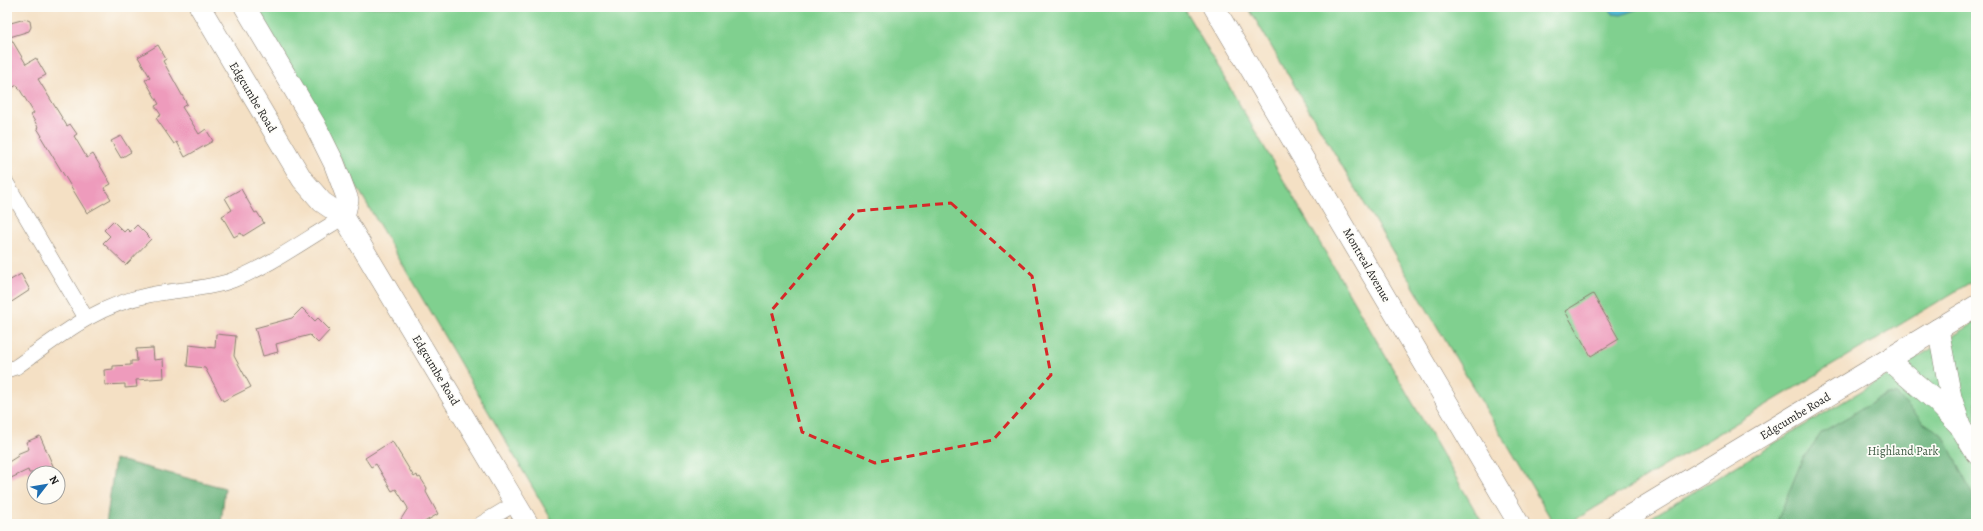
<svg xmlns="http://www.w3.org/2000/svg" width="1983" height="531" font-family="Alegreya,serif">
	<rect width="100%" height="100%" fill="#fdfcf7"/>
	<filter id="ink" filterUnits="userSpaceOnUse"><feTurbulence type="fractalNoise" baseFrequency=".025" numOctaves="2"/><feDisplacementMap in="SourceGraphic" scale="8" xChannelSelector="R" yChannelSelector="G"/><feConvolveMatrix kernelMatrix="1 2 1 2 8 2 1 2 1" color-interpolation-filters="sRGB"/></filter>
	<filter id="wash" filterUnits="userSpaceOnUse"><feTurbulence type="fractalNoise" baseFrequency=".012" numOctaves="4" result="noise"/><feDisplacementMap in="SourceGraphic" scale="16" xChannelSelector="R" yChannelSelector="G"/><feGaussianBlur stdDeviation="0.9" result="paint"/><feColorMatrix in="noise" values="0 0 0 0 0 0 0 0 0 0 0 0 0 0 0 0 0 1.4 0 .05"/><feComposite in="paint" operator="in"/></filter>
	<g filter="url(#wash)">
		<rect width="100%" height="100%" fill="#f4e0c4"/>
		<g fill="#80d08f" stroke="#4e7656">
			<path d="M 252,7 L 1183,7 L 1483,524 L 554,524 Z"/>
			<path d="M 1248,7 L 1976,7 L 1976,279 L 1568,524 L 1554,524 Z"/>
			<path d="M 1976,322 L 1976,524 L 1640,524 Z"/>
		</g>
		<g fill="#68b27a" stroke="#42674b">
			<path d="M 1887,394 L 1897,395 L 1923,422 L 1943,435 L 1976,502 L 1976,524 L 1776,524 L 1802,460 L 1822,432 Z"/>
			<path d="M 115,459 L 225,488 L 221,524 L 106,524 Z"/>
		</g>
		<path fill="#51b8d0" stroke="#366a76" d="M 1608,7 L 1643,7 L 1621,15 L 1613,14 Z"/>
		<g id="blocks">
			<g fill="#ee9bbc">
				<path d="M 25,19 L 30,21 L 31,27 L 29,31 L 10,37 L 26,64 L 36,58 L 46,75 L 38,79 L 67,126 L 70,124 L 77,134 L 74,136 L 87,158 L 93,154 L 111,184 L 104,188 L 111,199 L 87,213 L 41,137 L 42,136 L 37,128 L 38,127 L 31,115 L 34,113 L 17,85 L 12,88 L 7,80 L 7,24 Z"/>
				<path d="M 158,45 L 166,59 L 163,61 L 187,104 L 182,107 L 199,134 L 206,129 L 213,141 L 185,157 L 177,142 L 174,144 L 156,118 L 161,115 L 155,106 L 159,104 L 145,80 L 150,77 L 138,57 Z"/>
				<path d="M 121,136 L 131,152 L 121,158 L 111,141 Z"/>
				<path d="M 241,189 L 255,213 L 257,212 L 264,223 L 243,236 L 241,233 L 234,237 L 222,216 L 232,210 L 225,198 Z"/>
				<path d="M 113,221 L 124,232 L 127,229 L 130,232 L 137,225 L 151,239 L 126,265 L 103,243 L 110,236 L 104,230 Z"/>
				<path d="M 21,274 L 30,290 L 7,305 L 7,282 Z"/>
				<path d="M 1593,294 L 1619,339 L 1591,356 L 1565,311 Z"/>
				<path d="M 302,308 L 315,321 L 318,318 L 330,330 L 318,343 L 310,335 L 276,344 L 278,352 L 263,356 L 255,328 L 292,318 Z"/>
				<path d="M 216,334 L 236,336 L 234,356 L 251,387 L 223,401 L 205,368 L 187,366 L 189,345 L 215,348 Z"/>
				<path d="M 153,348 L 154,360 L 163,359 L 164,378 L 136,380 L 137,387 L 125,388 L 125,384 L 105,385 L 104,370 L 113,369 L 113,366 L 131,365 L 131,361 L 137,361 L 136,349 Z"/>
				<path d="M 40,436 L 54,468 L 50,469 L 52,473 L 29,473 L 28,470 L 11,478 L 7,468 L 7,463 L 18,456 L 17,454 L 29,449 L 26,442 Z"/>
				<path d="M 392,441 L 414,477 L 417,475 L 418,478 L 420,477 L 427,488 L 426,492 L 438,514 L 421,524 L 398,524 L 408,508 L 396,489 L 392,491 L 376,464 L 371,467 L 365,458 Z"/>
			</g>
		</g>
	</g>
	<g filter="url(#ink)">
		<use href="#blocks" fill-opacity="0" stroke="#887e70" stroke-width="1"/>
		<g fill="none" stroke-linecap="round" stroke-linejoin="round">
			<defs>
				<g id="street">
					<path d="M 7,184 L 86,318"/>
					<path d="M 7,370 L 16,367 C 60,336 94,306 149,295 C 177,289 206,290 233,280 C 270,266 309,237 344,217"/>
					<path d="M 481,524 L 516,503"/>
				</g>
				<g id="secondary">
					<path d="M 200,7 L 302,179 L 322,202 L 344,217 L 528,524"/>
					<path d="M 245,7 L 314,123 L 334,163 L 348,200 L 344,217"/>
					<path d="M 1214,7 L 1519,524"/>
					<path d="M 1938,329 L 1951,397 L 1961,428 L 1976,453"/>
					<path d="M 1888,360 L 1936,401 L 1958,424"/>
					<path d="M 1616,524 L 1976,306"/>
				</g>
			</defs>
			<use href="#street" stroke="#887e70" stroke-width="16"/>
			<use href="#secondary" stroke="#887e70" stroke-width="22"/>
			<use href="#street" stroke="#fff" stroke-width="15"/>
			<use href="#secondary" stroke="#fff" stroke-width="21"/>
		</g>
	</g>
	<path fill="none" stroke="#d62828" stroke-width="3" stroke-dasharray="8 5" stroke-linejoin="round" d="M 951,203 L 1032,276 L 1051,375 L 993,440 L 875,463 L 802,432 L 771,311 L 856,211 Z"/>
	<g text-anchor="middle" stroke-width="3.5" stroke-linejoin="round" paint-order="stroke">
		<g font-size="12" fill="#1c1c1c" stroke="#fdfcf7">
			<text transform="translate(253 97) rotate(59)" y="4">Edgcumbe Road</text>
			<text transform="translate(1367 265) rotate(60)" y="4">Montreal Avenue</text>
			<text transform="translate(436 370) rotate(59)" y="4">Edgcumbe Road</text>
			<text transform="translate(1795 416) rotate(-31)" y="4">Edgcumbe Road</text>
		</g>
		<g font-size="12" fill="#3f5b44" stroke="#fdfcf7">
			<text x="1903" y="455">Highland Park</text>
		</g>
	</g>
	<rect width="1983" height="531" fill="none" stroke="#fdfcf7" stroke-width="24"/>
	<g transform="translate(46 485) rotate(59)"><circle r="19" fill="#fdfcf7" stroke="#a3a29f"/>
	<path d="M0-3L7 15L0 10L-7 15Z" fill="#1f6fb2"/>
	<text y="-6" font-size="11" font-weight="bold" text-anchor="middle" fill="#1c1c1c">N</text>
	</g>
</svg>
